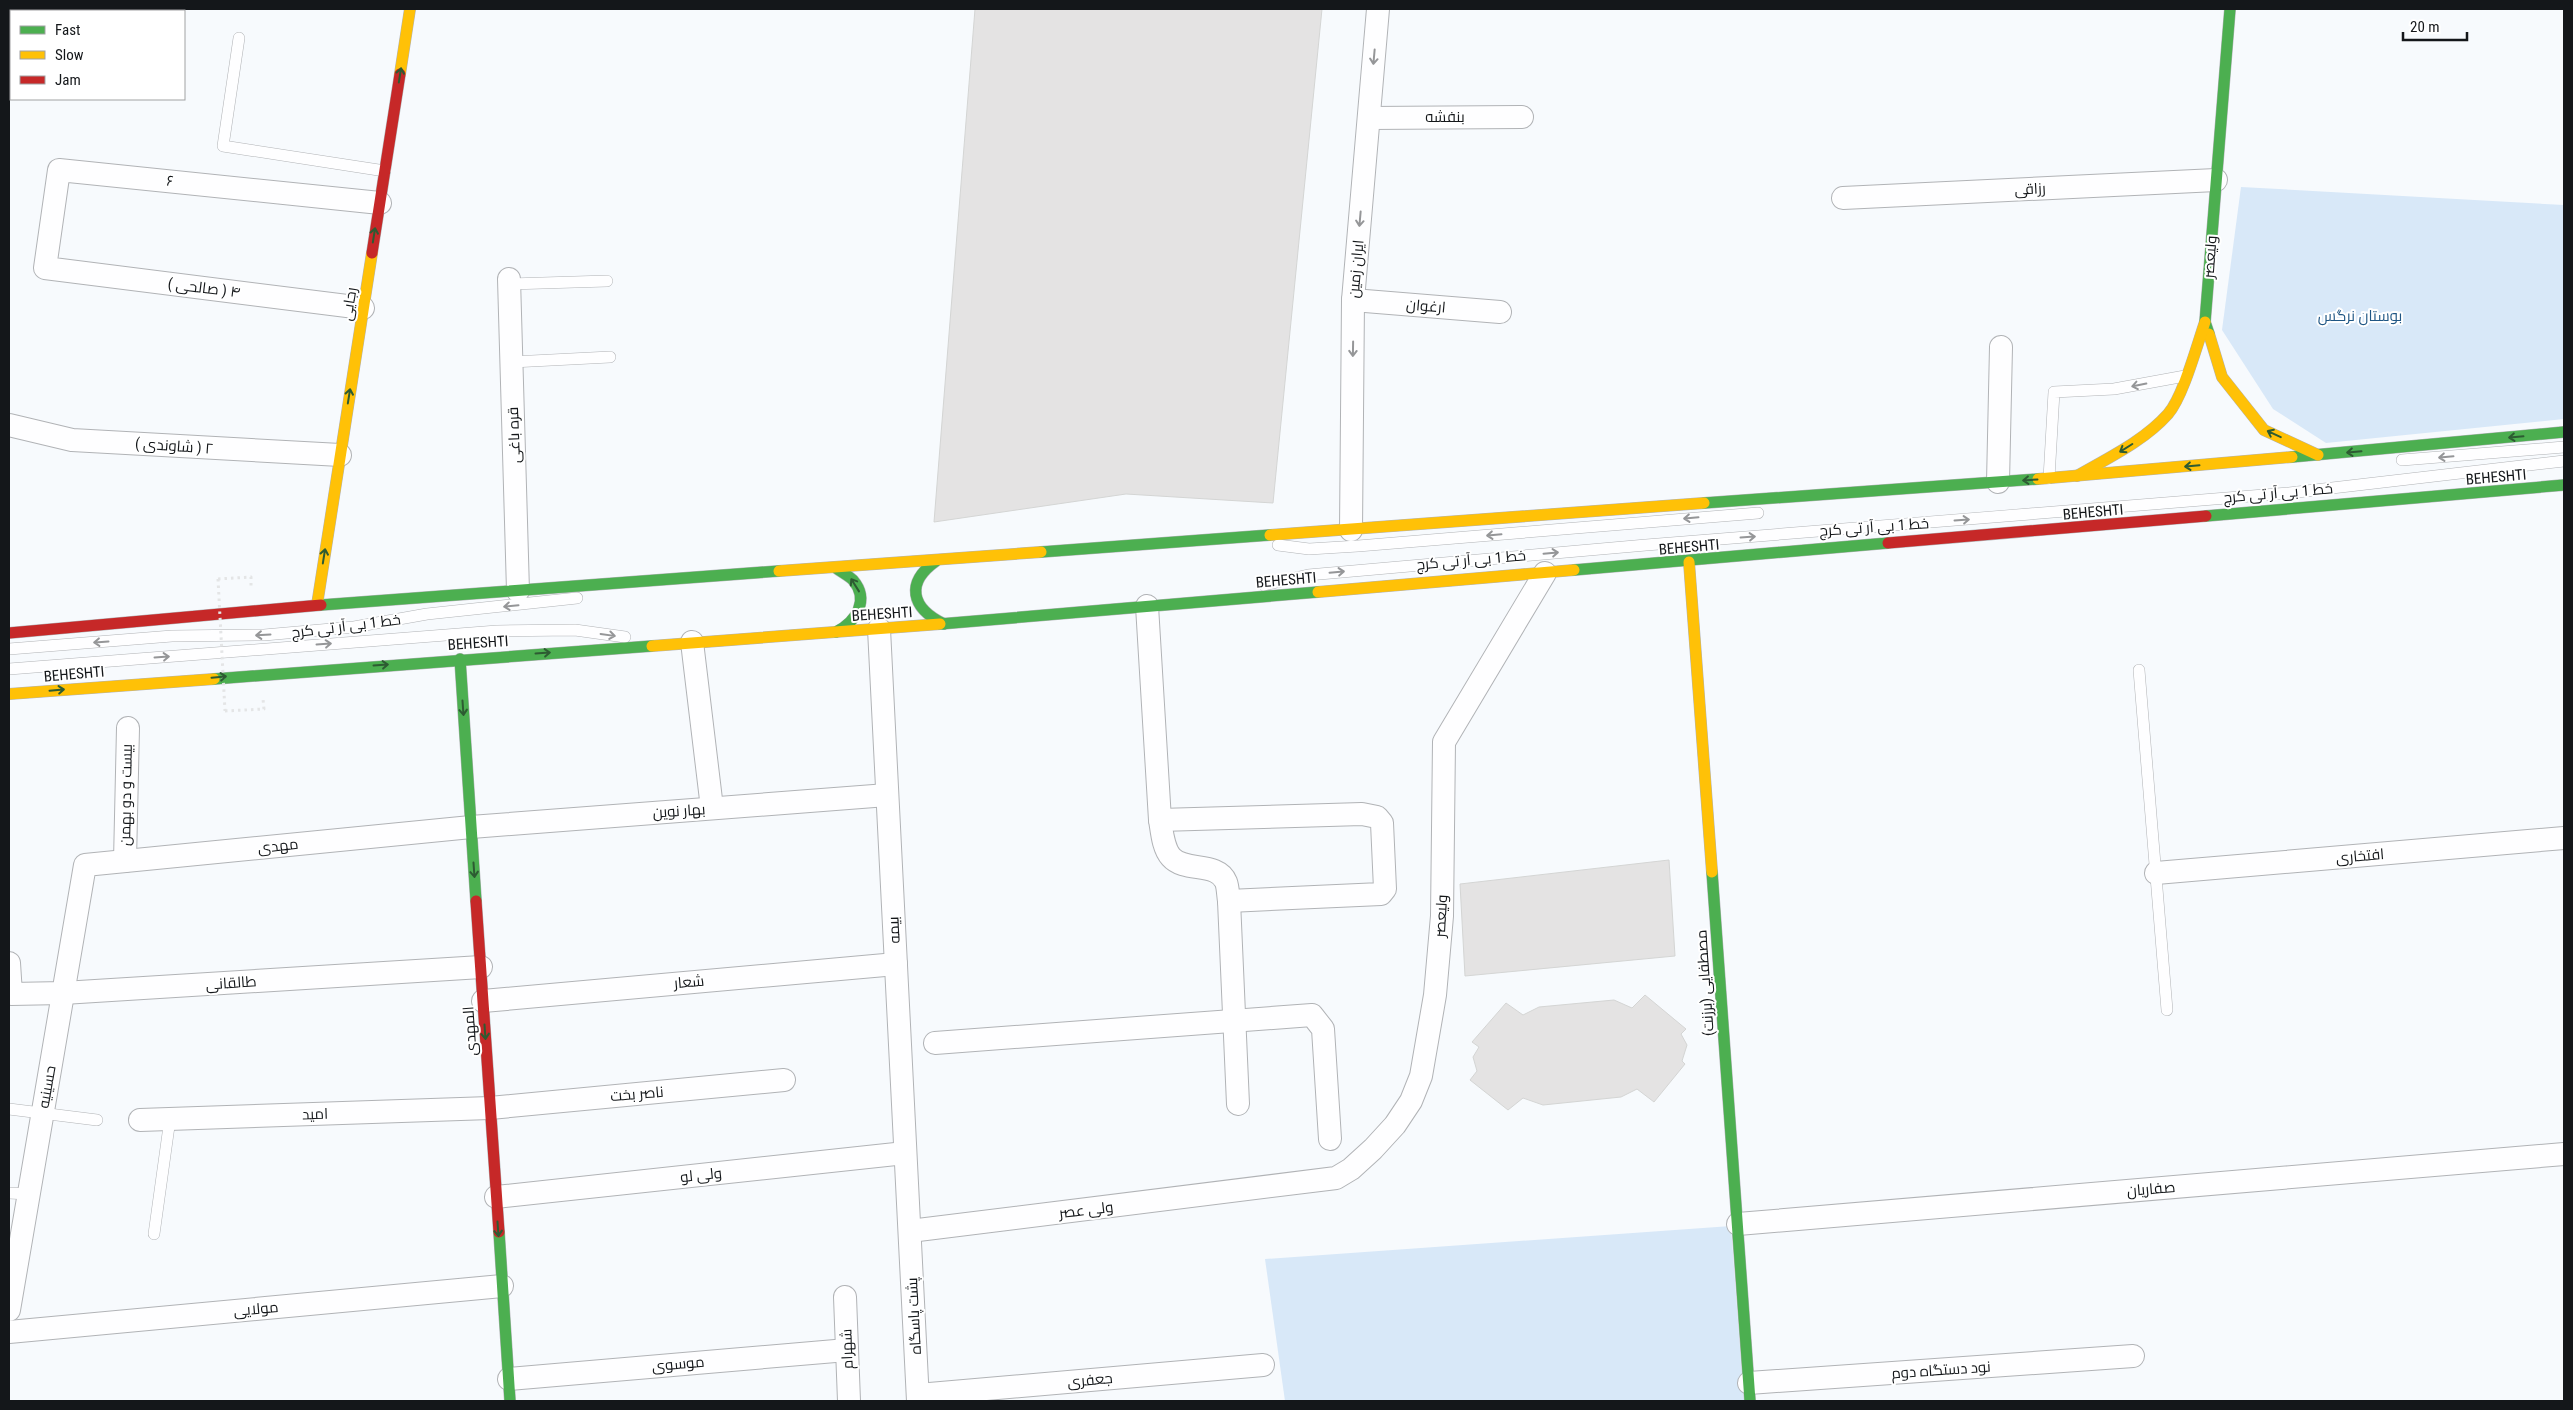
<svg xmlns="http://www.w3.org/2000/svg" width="2573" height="1410" font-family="'Roboto Condensed',Cairo,sans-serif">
	<rect width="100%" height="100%" fill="#f7fafd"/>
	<g fill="#d8e8f8">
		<path d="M 2241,187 L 2564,205 L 2564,419 L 2326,443 L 2273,409 L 2222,330 Z"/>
		<path d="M 1731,1226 L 1744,1401 L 1285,1401 L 1265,1259 Z"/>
	</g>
	<g fill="#e4e3e3" stroke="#d4d5d4">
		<path d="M 975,9 L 1322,9 L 1273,503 L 1126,494 L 934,522 Z"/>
		<path d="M 1669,860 L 1675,956 L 1465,976 L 1460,884 Z"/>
		<path d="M 1645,995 L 1686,1029 L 1681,1034 L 1687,1045 L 1682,1061 L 1685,1064 L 1654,1102 L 1637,1089 L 1621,1097 L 1543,1105 L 1523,1098 L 1508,1110 L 1470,1080 L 1477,1071 L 1473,1057 L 1479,1047 L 1472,1042 L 1506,1003 L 1523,1015 L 1539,1007 L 1614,1000 L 1632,1008 Z"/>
	</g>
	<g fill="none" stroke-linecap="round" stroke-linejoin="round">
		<defs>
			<g id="lane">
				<path d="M 239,38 L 223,146 L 385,171"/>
				<path d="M 510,284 L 607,281"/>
				<path d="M 512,362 L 610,357"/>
				<path d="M 2402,460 L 2564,447"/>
				<path d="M 2049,478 L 2054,392 L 2114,389 L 2185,376"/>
				<path d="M 1278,545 L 1309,549 L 1358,546 L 1758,513"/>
				<path d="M 1264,585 L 1308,575 L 1646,545 L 2289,493 L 2564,461"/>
				<path d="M 9,649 L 172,636 L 264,635 L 354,627 L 427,614 L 577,598"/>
				<path d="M 9,669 L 497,631 L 575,630 L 625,637"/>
				<path d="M 2139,670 L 2167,1010"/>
				<path d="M 9,1109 L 97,1120"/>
				<path d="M 9,1193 L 29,1194"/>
				<path d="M 154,1234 L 170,1119"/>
			</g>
			<g id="street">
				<path d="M 1369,118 L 1522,117"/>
				<path d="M 1843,198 L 2216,180"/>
				<path d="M 509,279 L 518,591"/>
				<path d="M 1353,300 L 1500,312"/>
				<path d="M 363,308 L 45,268 L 59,170 L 380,203"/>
				<path d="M 9,425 L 72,440 L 340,455"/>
				<path d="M 1998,482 L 2001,347"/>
				<path d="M 1351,530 L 1353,300 L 1378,9"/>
				<path d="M 1147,606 L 1160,820 C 1162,832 1163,848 1171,857 C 1185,873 1217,861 1226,882 C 1228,887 1228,895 1229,901 L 1238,1104"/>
				<path d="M 879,629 L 918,1401"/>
				<path d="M 692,642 L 712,808"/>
				<path d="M 1160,820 L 1362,814 L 1377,817 L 1382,823 L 1385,889 L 1381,894 L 1229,901"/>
				<path d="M 125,861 L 128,728"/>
				<path d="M 2156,873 L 2564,838"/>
				<path d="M 9,963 L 11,994 L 63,993 L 481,967"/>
				<path d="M 483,1001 L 896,964"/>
				<path d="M 935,1043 L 1312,1015 L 1323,1029 L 1330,1139"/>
				<path d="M 140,1120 L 490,1108 L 784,1080"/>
				<path d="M 496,1197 L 905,1153"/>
				<path d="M 1738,1224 L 2564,1154"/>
				<path d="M 910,1231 L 1336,1178 L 1351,1169 L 1373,1149 L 1395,1125 L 1411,1101 L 1421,1076 L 1435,995 L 1442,916 L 1444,742 L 1545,573"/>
				<path d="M 845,1297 L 849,1401"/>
				<path d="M 9,1310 L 85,865 L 471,827 L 887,795"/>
				<path d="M 9,1332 L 502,1286"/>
				<path d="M 509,1379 L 847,1350"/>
				<path d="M 1749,1383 L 2133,1356"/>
				<path d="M 918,1395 L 1263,1365"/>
			</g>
			<g id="fast">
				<path d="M 2209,334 L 2205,322 L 2230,9"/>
				<path d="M 2292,457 L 2564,432"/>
				<path d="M 1704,503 L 2038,479"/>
				<path d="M 2206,516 L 2564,485"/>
				<path d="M 1041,552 L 1270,535"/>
				<path d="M 936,561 C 905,583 911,608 944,624"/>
				<path d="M 836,568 C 841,572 848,575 853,580 C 870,600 856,622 836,632"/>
				<path d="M 1574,570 L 1888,543"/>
				<path d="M 321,605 L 779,571"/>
				<path d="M 940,624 L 1318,592"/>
				<path d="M 460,659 L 476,901"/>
				<path d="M 214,679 L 652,646"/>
				<path d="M 1712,872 L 1750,1401"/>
				<path d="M 499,1232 L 510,1401"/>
			</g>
			<g id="slow">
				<path d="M 400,74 L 410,9"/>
				<path d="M 2209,334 L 2222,377 L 2264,430 L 2318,455"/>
				<path d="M 2077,476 C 2108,458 2144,441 2168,414 C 2183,397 2197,345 2205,322"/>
				<path d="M 2038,479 L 2292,457"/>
				<path d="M 1270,535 L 1704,503"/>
				<path d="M 1689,562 L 1712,872"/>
				<path d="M 779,571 L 1041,552"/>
				<path d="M 1318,592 L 1574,570"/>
				<path d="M 317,605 L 372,253"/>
				<path d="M 652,646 L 940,624"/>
				<path d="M 9,694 L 214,679"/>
			</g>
			<g id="jam">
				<path d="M 372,253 L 400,74"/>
				<path d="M 1888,543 L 2206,516"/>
				<path d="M 9,633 L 321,605"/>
				<path d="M 476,901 L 499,1232"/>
			</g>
		</defs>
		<use href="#lane" stroke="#b1b3b6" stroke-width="12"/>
		<use href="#street" stroke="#b1b3b6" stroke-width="24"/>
		<use href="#fast" stroke="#b1b3b6" stroke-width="12"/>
		<use href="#slow" stroke="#b1b3b6" stroke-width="12"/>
		<use href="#jam" stroke="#b1b3b6" stroke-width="12"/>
		<g stroke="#e4e5e6" stroke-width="3" stroke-dasharray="2.5 4" stroke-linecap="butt">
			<path d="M 218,579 L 251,577 L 251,588"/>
			<path d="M 225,711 L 264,709 L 263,699"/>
		</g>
		<use href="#lane" stroke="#fefeff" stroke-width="11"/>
		<use href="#street" stroke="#fefeff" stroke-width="22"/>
		<use href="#fast" stroke="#4caf50" stroke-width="11"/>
		<use href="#slow" stroke="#ffc107" stroke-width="11"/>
		<use href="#jam" stroke="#c62828" stroke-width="11"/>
		<path stroke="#e4e5e6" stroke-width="3" stroke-dasharray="2.5 4" stroke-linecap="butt" d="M 218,579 L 225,711"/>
	</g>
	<defs><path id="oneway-shaft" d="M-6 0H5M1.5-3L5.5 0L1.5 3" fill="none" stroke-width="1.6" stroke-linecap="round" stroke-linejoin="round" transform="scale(1.25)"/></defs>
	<g stroke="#959698">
		<use href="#oneway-shaft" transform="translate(1374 57) rotate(95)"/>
		<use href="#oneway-shaft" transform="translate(1360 219) rotate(95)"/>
		<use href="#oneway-shaft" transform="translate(1353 349) rotate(91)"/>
		<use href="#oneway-shaft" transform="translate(2139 385) rotate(169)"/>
		<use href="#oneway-shaft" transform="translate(2446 457) rotate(175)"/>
		<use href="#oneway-shaft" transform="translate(1691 518) rotate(175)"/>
		<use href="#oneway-shaft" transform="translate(1962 520) rotate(-4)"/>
		<use href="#oneway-shaft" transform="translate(1494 535) rotate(175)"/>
		<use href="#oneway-shaft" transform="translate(1748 537) rotate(-4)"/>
		<use href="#oneway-shaft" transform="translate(1551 553) rotate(-5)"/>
		<use href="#oneway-shaft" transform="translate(1337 572) rotate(-5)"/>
		<use href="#oneway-shaft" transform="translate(511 606) rotate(174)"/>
		<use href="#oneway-shaft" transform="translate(263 635) rotate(177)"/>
		<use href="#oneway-shaft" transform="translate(608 635) rotate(8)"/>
		<use href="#oneway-shaft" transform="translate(101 642) rotate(176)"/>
		<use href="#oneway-shaft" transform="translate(324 644) rotate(-4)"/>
		<use href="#oneway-shaft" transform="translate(162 657) rotate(-4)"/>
	</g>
	<g stroke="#2d5b32">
		<use href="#oneway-shaft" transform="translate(400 75) rotate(-81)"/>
		<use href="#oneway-shaft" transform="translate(374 235) rotate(-81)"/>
		<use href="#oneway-shaft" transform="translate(349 396) rotate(-81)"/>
		<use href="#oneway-shaft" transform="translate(2274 434) rotate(-155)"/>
		<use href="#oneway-shaft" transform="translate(2516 437) rotate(175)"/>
		<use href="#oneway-shaft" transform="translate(2126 448) rotate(148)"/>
		<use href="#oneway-shaft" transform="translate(2354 452) rotate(175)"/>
		<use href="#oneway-shaft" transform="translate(2192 466) rotate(175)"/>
		<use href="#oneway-shaft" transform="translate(2030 480) rotate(176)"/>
		<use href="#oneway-shaft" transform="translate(324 556) rotate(-81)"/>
		<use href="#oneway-shaft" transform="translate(855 585) rotate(-122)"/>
		<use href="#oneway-shaft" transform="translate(543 653) rotate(-4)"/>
		<use href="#oneway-shaft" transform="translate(381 665) rotate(-4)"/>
		<use href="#oneway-shaft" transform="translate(219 677) rotate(-5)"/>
		<use href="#oneway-shaft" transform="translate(57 690) rotate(-5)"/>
		<use href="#oneway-shaft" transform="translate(463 708) rotate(86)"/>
		<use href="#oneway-shaft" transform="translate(474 870) rotate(86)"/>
		<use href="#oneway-shaft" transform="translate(485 1032) rotate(86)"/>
		<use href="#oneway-shaft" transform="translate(498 1229) rotate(86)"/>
	</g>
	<g text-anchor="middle" stroke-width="4" stroke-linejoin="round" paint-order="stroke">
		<g font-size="15" fill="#14171a" stroke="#fff">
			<text x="1445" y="122">بنفشه</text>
			<text transform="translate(170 181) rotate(6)" y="5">۶</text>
			<text transform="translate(2030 189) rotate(-3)" y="5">رزاقی</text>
			<text transform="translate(2210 257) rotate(-86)" y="5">ولیعصر</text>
			<text transform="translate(1356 269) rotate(-85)" y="5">ایران زمین</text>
			<text transform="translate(204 288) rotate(7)" y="5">( صالحی ) ۴</text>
			<text transform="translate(349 304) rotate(-81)" y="5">رجایی</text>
			<text transform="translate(1426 306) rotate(5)" y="5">ارغوان</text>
			<text transform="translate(514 435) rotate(-92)" y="5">قره باغی</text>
			<text transform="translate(174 446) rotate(4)" y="5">( شاوندی ) ۲</text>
			<text transform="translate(2496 477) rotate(-5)" y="5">BEHESHTI</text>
			<text transform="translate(2278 493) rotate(-5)" y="5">خط 1 بی آر تی کرج</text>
			<text transform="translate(2093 512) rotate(-5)" y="5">BEHESHTI</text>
			<text transform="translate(1874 527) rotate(-4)" y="5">خط 1 بی آر تی کرج</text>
			<text transform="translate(1689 547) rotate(-5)" y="5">BEHESHTI</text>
			<text transform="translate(1471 560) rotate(-5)" y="5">خط 1 بی آر تی کرج</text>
			<text transform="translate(1286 580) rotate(-5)" y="5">BEHESHTI</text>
			<text transform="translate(882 614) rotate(-4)" y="5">BEHESHTI</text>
			<text transform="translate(346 626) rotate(-7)" y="5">خط 1 بی آر تی کرج</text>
			<text transform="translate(478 643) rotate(-4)" y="5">BEHESHTI</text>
			<text transform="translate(74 674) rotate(-5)" y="5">BEHESHTI</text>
			<text transform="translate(126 795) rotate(-89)" y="5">بیست و دو بهمن</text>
			<text transform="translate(679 811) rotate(-4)" y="5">بهار نوین</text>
			<text transform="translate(278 846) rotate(-6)" y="5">مهدی</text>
			<text transform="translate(2360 856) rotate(-5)" y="5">افتخاری</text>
			<text transform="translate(1441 916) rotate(-87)" y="5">ولیعصر</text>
			<text transform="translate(894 930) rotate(-93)" y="5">بیمه</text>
			<text transform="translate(689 982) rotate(-5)" y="5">شعار</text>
			<text transform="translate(231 983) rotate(-4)" y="5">طالقانی</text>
			<text transform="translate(1705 983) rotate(-94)" y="5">مصطفایی (برزنت)</text>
			<text transform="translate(470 1031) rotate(-94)" y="5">المهدی</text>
			<text transform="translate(47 1087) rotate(-80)" y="5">حسینیه</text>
			<text transform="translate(637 1094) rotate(-5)" y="5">ناصر بخت</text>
			<text transform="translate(315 1114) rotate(-2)" y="5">امید</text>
			<text transform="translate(701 1175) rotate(-6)" y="5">ولی لو</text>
			<text transform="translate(2151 1189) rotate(-5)" y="5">صفاریان</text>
			<text transform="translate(1086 1210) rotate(-7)" y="5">ولی عصر</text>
			<text transform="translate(256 1309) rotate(-5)" y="5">مولایی</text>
			<text transform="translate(914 1316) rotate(-93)" y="5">پشت پاسگاه</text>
			<text transform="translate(847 1349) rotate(-92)" y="5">شهرام</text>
			<text transform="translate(678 1364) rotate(-5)" y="5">موسوی</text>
			<text transform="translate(1941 1370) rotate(-4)" y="5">نود دستگاه دوم</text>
			<text transform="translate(1090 1380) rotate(-5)" y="5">جعفری</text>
		</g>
		<g font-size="15" fill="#1f5684" stroke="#fff">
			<text x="2360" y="321">بوستان نرگس</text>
		</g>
	</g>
	<rect width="2573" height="1410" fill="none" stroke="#14171a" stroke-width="20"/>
	<rect x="10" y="10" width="175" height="90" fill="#ffffff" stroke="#a1a2a3"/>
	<rect x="20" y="26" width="25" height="8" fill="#4caf50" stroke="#a1a2a3"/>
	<text x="55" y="35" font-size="15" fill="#14171a">Fast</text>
	<rect x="20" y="51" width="25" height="8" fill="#ffc107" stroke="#a1a2a3"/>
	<text x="55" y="60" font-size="15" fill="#14171a">Slow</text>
	<rect x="20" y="76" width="25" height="8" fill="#c62828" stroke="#a1a2a3"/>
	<text x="55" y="85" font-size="15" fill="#14171a">Jam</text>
	<path d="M2403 32v8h64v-8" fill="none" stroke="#14171a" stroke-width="2.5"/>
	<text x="2410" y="32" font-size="15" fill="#14171a" stroke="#ffffff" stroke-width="4" paint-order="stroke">20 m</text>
</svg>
